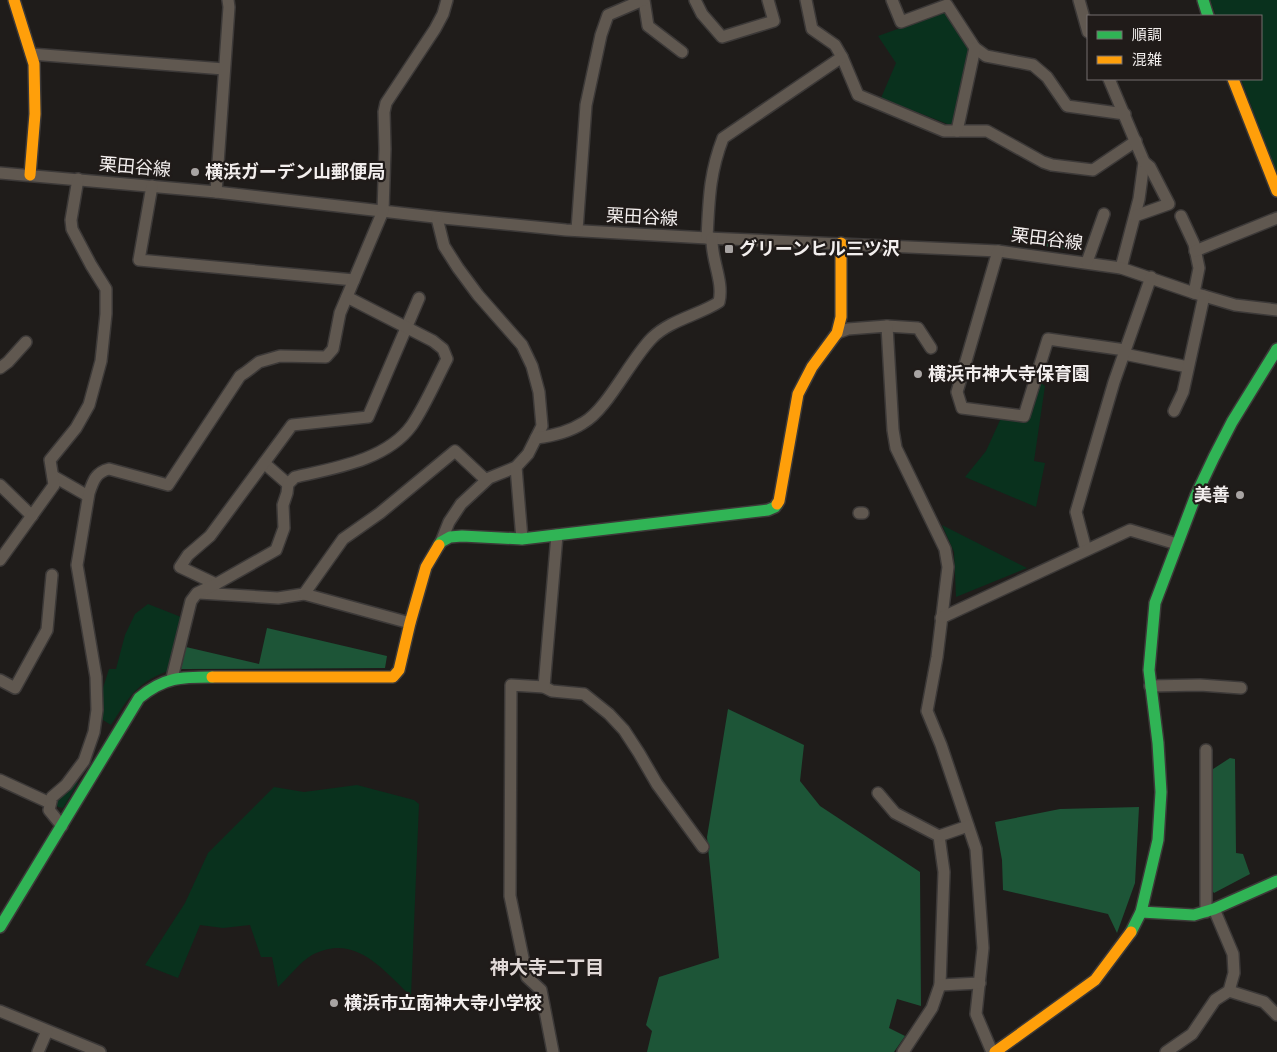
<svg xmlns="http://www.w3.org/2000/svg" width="1277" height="1052" font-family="'Roboto Serif','Noto Sans JP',serif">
	<rect width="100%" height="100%" fill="#1f1c1a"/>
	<g fill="#09311d">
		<path d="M 1210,0 L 1277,0 L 1277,173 L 1241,79 L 1261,79 L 1261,16 L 1216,16 Z"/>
		<path d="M 948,11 L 971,50 L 955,120 L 950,125 L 881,98 L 896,63 L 878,36 Z"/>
		<path d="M 1040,382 L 1045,386 L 1034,461 L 1045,463 L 1036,507 L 965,477 L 986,451 L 1001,418 L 1027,421 Z"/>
		<path d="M 942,525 L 1027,568 L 956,597 L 954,552 Z"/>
		<path d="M 148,604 L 181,617 L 168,671 C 136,683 129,697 111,725 L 103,720 L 103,688 L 109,669 L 116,669 L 125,635 L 135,614 Z"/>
		<path d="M 74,781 L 78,783 L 63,808 L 58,807 L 55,803 L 55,799 Z"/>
		<path d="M 357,785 L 414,800 L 419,804 L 411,996 C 383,970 355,932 312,955 C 300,962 289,977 278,987 L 272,957 L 261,957 L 250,925 L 223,928 L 200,925 L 178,978 L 145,965 L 185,903 L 208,853 L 274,787 L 304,792 Z"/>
	</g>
	<g fill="#1d5537">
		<path d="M 1015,226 L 1077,247 L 1077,251 L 1010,241 L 1011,227 Z"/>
		<path d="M 267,628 L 387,656 L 385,668 L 181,669 L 186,647 L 259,664 Z"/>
		<path d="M 728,709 L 804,745 L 800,781 L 820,806 L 920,872 L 921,1006 L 897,999 L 889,1028 L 905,1036 L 894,1052 L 647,1052 L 652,1031 L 646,1025 L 659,977 L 719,958 L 707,837 Z"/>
		<path d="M 1230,758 L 1235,759 L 1236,853 L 1243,854 L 1250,874 L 1214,893 L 1210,888 L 1210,771 Z"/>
		<path d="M 1139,807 L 1135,883 L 1117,933 L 1108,914 L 1003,890 L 1002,860 L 995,822 L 1060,809 Z"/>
	</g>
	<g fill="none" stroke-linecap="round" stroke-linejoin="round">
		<defs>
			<g id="street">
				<path d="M 644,0 L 648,26 L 682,52"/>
				<path d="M 695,0 L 702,14 L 722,37 L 774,21 L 768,0"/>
				<path d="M 806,0 L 812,29 L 835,45 L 842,57 L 858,95 L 944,131 L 987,131 L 1043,162 L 1052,165 L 1093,170 L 1136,141"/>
				<path d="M 892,0 L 901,22 L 947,5 L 975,48 L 986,56 L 1033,65 L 1047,77 L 1067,106 L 1125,114"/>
				<path d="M 1079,0 L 1088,32"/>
				<path d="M 31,54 L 224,69"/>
				<path d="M 1109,79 L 1144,162 L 1139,199 L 1121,268"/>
				<path d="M 957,131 L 975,48"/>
				<path d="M 0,173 L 216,192 L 443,218 L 566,230 L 707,238 L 998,251 L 1121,268 L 1194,293 L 1235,305 L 1277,310"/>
				<path d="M 152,186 L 139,260 L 354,280"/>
				<path d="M 216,192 L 229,7 L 228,0"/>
				<path d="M 1135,216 L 1169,204 L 1150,167 L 1144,162"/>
				<path d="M 1181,216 L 1194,244 L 1199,268 L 1194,293"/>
				<path d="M 437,218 L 444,246 L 458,268 L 478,295 L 522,345 L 532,366 L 539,392 L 542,426 L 528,454 L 516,467 L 489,478 L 461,504 L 449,522 L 441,542"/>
				<path d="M 577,230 L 586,105 L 601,35 L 608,15 L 643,0"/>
				<path d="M 707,238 C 709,201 709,174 723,138 L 842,57"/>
				<path d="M 998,251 L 957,392 L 962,408 L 1024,416 L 1048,339 L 1125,350"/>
				<path d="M 1195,251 L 1277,218"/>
				<path d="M 1087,262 L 1104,214"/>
				<path d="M 887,326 L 918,328 L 931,348"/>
				<path d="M 837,333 L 848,329 L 887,326 L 893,430 L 896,448 L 945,549 L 948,567 L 937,657 L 927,711 L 941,745 L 976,849 L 983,948 L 976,1014 L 992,1052"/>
				<path d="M 1124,354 L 1188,367"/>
				<path d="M 0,368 L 8,362 L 26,342"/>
				<path d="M 1174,411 L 1183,392 L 1204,296"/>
				<path d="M 536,438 C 552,436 569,432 583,423 C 607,410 630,360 652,338 C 670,320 699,315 719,302 C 724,281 711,260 712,238"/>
				<path d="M 264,463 L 288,484"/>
				<path d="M 516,467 L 522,539"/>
				<path d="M 53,476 L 88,496"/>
				<path d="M 0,485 L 32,516"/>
				<path d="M 859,513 L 863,513"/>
				<path d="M 1086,550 L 1076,512 L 1114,382 L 1151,277"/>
				<path d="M 0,560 L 54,485 L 50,460 L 76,428 L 89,405 L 101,361 L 106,314 L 106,289 L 91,265 L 72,229 L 71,220 L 78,179"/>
				<path d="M 216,584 L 180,567 L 188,555 L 210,536 L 292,425 L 368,417 L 419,298"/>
				<path d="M 199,593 L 278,598 L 304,594 L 410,623"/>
				<path d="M 304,594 L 343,539 L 380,513 L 455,451 L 486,480"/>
				<path d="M 941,618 L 1130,530 L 1177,544"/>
				<path d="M 172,678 L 191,601 L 197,593 L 216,584 L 276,550 L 284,528 L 283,505 L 287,493 L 288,484 L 295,477 C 335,468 387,460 412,425 C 425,406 436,380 447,359 L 443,349 L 433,341 L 347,297"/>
				<path d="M 0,680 L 15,688 L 47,630 L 52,575"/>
				<path d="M 1150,686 L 1200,685 L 1241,688"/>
				<path d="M 544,687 L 552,691 L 584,694 L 609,714 L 624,730 L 639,753 L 657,784 L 703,847"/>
				<path d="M 0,780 L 50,803"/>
				<path d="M 878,793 L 895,813 L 939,836 L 944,872 L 940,985 L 932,1008 L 903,1052"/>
				<path d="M 62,826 L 49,810 L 52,797 L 66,785 L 84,761 L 94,732 L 97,710 L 96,677 L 77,565 L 89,493 C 93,481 96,472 109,469 L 168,485 L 240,376 L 246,372 L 259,362 L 280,356 L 326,357 L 333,349 L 340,313 L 383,211 L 385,149 L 384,112 L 386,103 L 435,29 L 443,14 L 447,0"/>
				<path d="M 939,836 L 968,826"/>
				<path d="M 1206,912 L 1206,750"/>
				<path d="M 940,985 L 980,983"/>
				<path d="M 1229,991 L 1264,1002 L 1277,1015"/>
				<path d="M 0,1011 L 100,1052"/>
				<path d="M 38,1052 L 47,1031"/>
				<path d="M 553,1052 L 541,990 L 527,977 L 510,896 L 511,685 L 544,687 L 557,535"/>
				<path d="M 1166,1052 L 1192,1034 L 1215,1000 L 1229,991 L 1234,973 L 1233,954 L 1214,909"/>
			</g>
			<g id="fast">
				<path d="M 1203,0 L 1208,16"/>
				<path d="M 439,545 L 441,542 L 450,537 L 462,536 L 522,539 L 768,510 L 775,507 L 777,504"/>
				<path d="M 1141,912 L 1194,915 L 1214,909 L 1277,881"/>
				<path d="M 0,927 L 139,698 C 164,677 181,677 212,677"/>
				<path d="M 1131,932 L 1141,912 L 1158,840 L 1161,792 L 1158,743 L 1149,670 L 1155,603 L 1196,495 L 1214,457 L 1232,422 L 1277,349"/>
			</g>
			<g id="slow">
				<path d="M 14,0 L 34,64 L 35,114 L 30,175"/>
				<path d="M 1233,79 L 1277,191"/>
				<path d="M 777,504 L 779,501 L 798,394 L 812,367 L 837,333 L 841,317 L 841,243"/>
				<path d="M 212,677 L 393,677 L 399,670 L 410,623 L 426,567 L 439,545"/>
				<path d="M 995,1052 L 1095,980 L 1131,932"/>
			</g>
		</defs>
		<use href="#street" stroke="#3c3938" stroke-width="14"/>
		<use href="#fast" stroke="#3c3938" stroke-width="14"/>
		<use href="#slow" stroke="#3c3938" stroke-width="14"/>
		<use href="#street" stroke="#605850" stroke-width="11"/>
		<use href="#fast" stroke="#30b455" stroke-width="11"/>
		<use href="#slow" stroke="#ff9f0a" stroke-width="11"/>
	</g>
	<g fill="#a8a4a3" stroke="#201b19" stroke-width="2">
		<circle cx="195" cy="172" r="5"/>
		<rect x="724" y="244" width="10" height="10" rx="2.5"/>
		<circle cx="918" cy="374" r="5"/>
		<circle cx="1240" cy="495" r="5"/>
		<circle cx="334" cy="1003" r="5"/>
	</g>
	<g text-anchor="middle" stroke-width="4.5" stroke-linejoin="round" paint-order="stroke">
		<g font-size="18" fill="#f2eeed" stroke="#201b19">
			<text transform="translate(135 167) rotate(5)" y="6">栗田谷線</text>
			<text transform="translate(642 217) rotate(3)" y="6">栗田谷線</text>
			<text transform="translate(1047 239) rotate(7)" y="6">栗田谷線</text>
		</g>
		<g font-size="18" font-weight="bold" fill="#f2eeed" stroke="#201b19" text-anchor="start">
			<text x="205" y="178">横浜ガーデン山郵便局</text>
			<text x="739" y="255">グリーンヒル三ツ沢</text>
			<text x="928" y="380">横浜市神大寺保育園</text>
			<text x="1230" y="501" text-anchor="end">美善</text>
			<text x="344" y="1009">横浜市立南神大寺小学校</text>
		</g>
		<g font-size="19" font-weight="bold" fill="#e1d9d7" stroke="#201b19">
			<text x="547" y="974">神大寺二丁目</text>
		</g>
	</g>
	<rect x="1087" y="15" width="175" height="65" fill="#201b19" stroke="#746f6e"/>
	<rect x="1097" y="31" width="25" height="8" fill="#30b455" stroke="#746f6e"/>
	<text x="1132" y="40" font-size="15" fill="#f2eeed">順調</text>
	<rect x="1097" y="56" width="25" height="8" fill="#ff9f0a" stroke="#746f6e"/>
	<text x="1132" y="65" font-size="15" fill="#f2eeed">混雑</text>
</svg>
